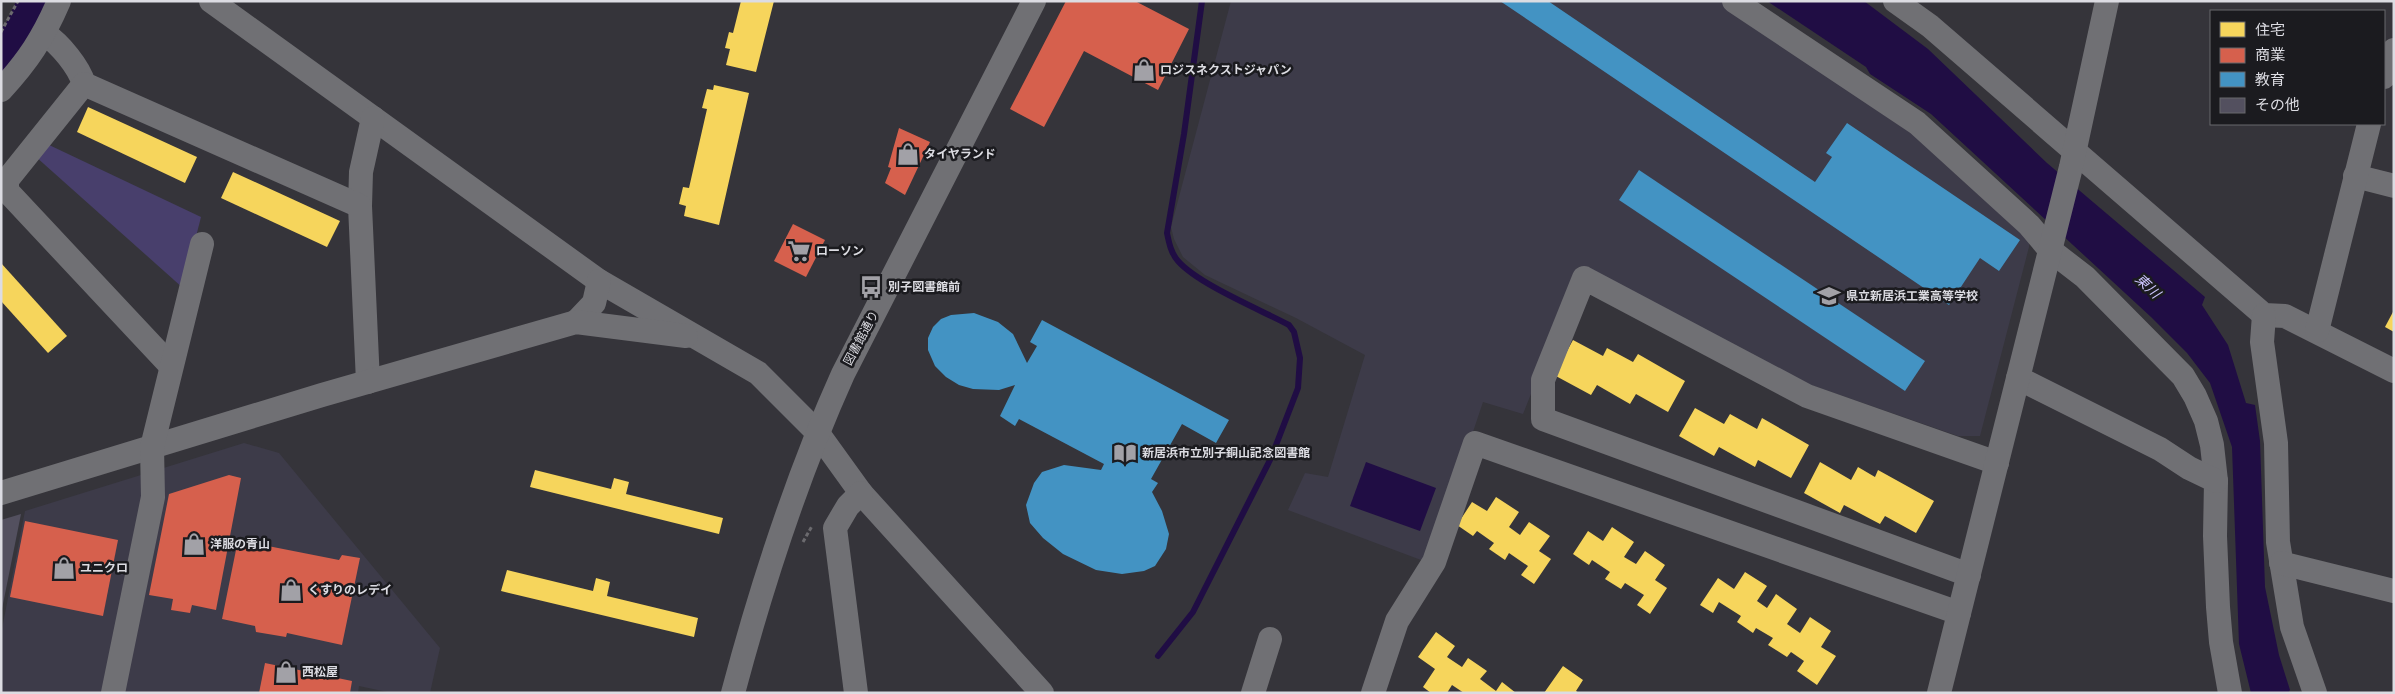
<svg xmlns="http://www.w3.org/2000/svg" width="2395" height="694" font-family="'Times New Roman','Noto Sans JP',serif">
	<rect width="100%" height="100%" fill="#35343a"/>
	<g fill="#3d3b49">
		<path d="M 1231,1 L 1722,1 L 1913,128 L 2030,235 L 2029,247 L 1980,436 L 1958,436 L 1811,385 L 1582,266 L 1523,414 L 1483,402 L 1429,563 L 1288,510 L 1305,473 L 1328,477 L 1365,355 L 1296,318 L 1205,275 L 1183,257 L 1174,239 L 1171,227 Z"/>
		<path d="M 244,443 L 279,453 L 440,648 L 430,693 L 392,693 L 359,686 L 358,693 L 1,693 L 1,634 L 25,511 Z"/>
	</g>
	<path fill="#483f6c" d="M 47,144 L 201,217 L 183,288 L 35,156 Z"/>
	<g fill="#200d44">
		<path d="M 1767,1 L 1864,1 L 1928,49 L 2047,163 L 2205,297 L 2202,305 L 2228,345 L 2246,403 L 2255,405 L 2260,441 L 2265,587 L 2279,655 L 2290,690 L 2288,693 L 2251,693 L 2239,644 L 2232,447 L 2210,383 L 2187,353 L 2151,317 L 1931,114 L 1870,74 L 1866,67 Z"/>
		<path d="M 1366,462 L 1436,488 L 1420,531 L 1350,506 Z"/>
	</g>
	<g fill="#f6d55c">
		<path d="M 741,1 L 774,1 L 756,72 L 726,65 L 730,49 L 725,48 L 729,32 L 733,33 Z"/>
		<path d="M 714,85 L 749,93 L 719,225 L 684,216 L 686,206 L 679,204 L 683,187 L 689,188 L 707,109 L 702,108 L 707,89 L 713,90 Z"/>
		<path d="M 88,107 L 197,157 L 185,183 L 77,132 Z"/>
		<path d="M 233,172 L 340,221 L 327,247 L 221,198 Z"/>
		<path d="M 1,263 L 67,336 L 48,353 L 1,301 Z"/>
		<path d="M 2394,310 L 2394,332 L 2385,327 Z"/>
		<path d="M 1573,340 L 1603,356 L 1607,348 L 1633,362 L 1638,354 L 1685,381 L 1668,412 L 1636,394 L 1630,404 L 1597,385 L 1591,395 L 1554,375 Z"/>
		<path d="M 1695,408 L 1724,424 L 1730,414 L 1757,429 L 1762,418 L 1809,445 L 1791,478 L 1758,460 L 1755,467 L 1719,447 L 1714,456 L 1679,436 Z"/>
		<path d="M 1820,462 L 1851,480 L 1858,467 L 1875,477 L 1878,470 L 1934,501 L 1916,533 L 1885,516 L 1880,524 L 1844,505 L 1840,513 L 1804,493 Z"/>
		<path d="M 535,470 L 611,489 L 614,478 L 629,482 L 626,494 L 723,518 L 719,534 L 530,487 Z"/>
		<path d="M 1496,497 L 1519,512 L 1509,527 L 1520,535 L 1529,522 L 1550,536 L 1539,551 L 1551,559 L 1534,584 L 1521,575 L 1528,566 L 1509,553 L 1505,560 L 1489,549 L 1494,543 L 1477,531 L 1473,536 L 1457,525 L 1472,502 L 1487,511 Z"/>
		<path d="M 1612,527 L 1634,542 L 1624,557 L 1636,564 L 1645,551 L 1665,565 L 1655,580 L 1667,588 L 1650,614 L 1637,605 L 1644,595 L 1625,583 L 1621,589 L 1605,579 L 1610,572 L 1592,560 L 1589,565 L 1573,554 L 1588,531 L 1603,541 Z"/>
		<path d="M 507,570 L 593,591 L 596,578 L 610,582 L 607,596 L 698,618 L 694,637 L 501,591 Z"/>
		<path d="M 1745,572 L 1767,586 L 1757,601 L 1767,608 L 1776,594 L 1797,609 L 1787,624 L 1800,633 L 1810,617 L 1831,631 L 1821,647 L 1836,656 L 1817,685 L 1797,671 L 1804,661 L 1791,652 L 1787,657 L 1768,645 L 1773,638 L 1756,628 L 1753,633 L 1737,622 L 1741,616 L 1719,602 L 1713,613 L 1700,605 L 1718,578 L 1734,589 Z"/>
		<path d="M 1436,632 L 1455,646 L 1447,657 L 1462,667 L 1468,658 L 1487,671 L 1480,679 L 1496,691 L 1502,682 L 1516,693 L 1464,693 L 1452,685 L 1447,693 L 1431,693 L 1423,687 L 1435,669 L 1418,657 Z"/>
		<path d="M 1563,666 L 1583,680 L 1576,691 L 1579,693 L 1544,693 Z"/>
	</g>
	<g fill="#d6604d">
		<path d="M 1066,1 L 1135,1 L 1189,29 L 1158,90 L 1084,51 L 1044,127 L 1010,109 Z"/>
		<path d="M 899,128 L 930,142 L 905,195 L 885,183 L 891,168 L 888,167 Z"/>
		<path d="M 793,224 L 825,240 L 806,277 L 774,261 Z"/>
		<path d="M 229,475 L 241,478 L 216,610 L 192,605 L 190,613 L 171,610 L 173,599 L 149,595 L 169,494 Z"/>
		<path d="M 25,521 L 118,540 L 103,616 L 10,597 Z"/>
		<path d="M 238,540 L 339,560 L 342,555 L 360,558 L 342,645 L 287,633 L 286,637 L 256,632 L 255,626 L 222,619 Z"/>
		<path d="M 265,663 L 352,681 L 350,693 L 259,693 Z"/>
	</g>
	<g fill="#4393c3">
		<path d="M 1500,1 L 1548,1 L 1815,182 L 1832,157 L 1826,153 L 1847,123 L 2020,240 L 1999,271 L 1980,258 L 1949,305 Z"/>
		<path d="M 1639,170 L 1925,361 L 1905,391 L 1619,200 Z"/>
		<path d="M 974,313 L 998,322 L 1013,334 L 1027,363 L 1037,346 L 1030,342 L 1042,320 L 1229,420 L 1216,443 L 1182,424 L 1151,479 L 1158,483 L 1152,492 L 1162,511 L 1169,534 L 1166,549 L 1155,566 L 1144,571 L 1122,574 L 1096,570 L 1063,554 L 1043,538 L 1030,523 L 1026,505 L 1034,483 L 1042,472 L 1064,465 L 1101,470 L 1104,464 L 1019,419 L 1015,426 L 1000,416 L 1015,385 L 999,390 L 973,389 L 959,385 L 946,377 L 935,366 L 928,350 L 928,338 L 933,327 L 941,319 L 951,315 Z"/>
	</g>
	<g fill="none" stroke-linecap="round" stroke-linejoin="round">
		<path stroke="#200d44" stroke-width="6" d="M 1158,656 L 1193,612 L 1271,458 L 1298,388 L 1300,358 L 1294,332 L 1289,325 C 1261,310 1198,284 1178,261 C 1171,253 1169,243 1167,233 L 1184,134 L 1202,1"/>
		<path stroke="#200d44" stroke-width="36" d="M 1,58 L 22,32 L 36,1"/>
	</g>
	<path fill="#53505f" d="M 21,514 L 2,609 L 1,609 L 1,520 Z"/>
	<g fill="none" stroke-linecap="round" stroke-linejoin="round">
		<g stroke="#6b6a6e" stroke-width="3" stroke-dasharray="4 2.5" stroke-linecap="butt">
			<path d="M 1,32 L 18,1"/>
			<path d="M 803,542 L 812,526"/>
		</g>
		<g stroke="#707074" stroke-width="24">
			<path d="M 211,1 L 599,281 L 758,373 L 817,432 L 861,493 L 1042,693"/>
			<path d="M 1734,1 L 1917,123 L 2029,225 L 2050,250 L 2085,277 L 2183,376 L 2195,396 L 2206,421 L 2212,445 L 2216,481 L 2215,536 L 2218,607 L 2221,642 L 2230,693"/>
			<path d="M 1895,1 L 1930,26 L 2264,315 L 2285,316 L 2394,371"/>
			<path d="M 45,34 C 60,44 79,67 84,84"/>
			<path d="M 2384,77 L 2394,50"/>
			<path d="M 1,90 C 28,61 43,38 59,1"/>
			<path d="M 2355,176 L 2394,186"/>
			<path d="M 360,206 L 361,172 L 373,118"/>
			<path d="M 2264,315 L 2262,342 L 2276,443 L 2278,542 L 2292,627 L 2315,693"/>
			<path d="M 576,322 L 594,303 L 599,281"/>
			<path d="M 2317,331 L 2369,124"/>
			<path d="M 171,366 L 7,191 L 7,180 L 84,84 L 360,206 L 368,382"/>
			<path d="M 2018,378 L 2160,449 L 2189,468 L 2216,481"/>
			<path d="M 1,493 L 322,395 L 576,322 L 686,336"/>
			<path d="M 2281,563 L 2394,591"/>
			<path d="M 1969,575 L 1543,419 L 1543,380 L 1584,278 L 1807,396 L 1997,463"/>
			<path d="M 113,693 L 153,497 L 152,447 L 202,244"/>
			<path d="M 733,693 C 762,584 797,476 843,374 L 1034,1"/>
			<path d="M 856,693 L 835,528 L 848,506 L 861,493"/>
			<path d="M 1253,693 L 1270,639"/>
			<path d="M 1373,693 L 1397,621 L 1434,562 L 1475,443 L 1959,613"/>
			<path d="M 1939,693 L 2071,167 L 2107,1"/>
		</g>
	</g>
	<defs>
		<symbol id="shop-bare" viewBox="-9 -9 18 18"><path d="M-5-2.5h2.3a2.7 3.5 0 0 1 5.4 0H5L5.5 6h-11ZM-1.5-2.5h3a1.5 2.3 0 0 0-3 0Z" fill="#a2a1a7" stroke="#1b1b1f" stroke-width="2.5" paint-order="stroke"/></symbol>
		<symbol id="supermarket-bare" viewBox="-9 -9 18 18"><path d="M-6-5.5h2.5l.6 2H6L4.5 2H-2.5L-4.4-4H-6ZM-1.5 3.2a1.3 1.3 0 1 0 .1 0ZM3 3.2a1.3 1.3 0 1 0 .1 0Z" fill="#a2a1a7" stroke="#1b1b1f" stroke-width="2.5" paint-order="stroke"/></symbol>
		<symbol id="bus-bare" viewBox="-9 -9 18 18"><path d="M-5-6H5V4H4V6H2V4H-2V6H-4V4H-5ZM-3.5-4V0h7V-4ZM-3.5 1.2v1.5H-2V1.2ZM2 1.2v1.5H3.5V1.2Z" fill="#a2a1a7" stroke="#1b1b1f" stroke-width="2.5" paint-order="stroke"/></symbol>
		<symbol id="school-bare" viewBox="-9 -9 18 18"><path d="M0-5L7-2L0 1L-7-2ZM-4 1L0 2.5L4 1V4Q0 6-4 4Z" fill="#a2a1a7" stroke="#1b1b1f" stroke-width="2.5" paint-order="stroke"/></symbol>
		<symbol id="library-bare" viewBox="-9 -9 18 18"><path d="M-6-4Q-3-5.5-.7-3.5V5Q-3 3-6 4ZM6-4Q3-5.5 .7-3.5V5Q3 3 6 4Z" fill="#a2a1a7" stroke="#1b1b1f" stroke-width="2.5" paint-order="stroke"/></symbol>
	</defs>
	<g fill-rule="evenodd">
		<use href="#shop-bare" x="1128" y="54" width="32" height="32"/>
		<use href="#shop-bare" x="892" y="138" width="32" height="32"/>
		<use href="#supermarket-bare" x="783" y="235" width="32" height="32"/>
		<use href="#bus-bare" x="855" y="271" width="32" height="32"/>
		<use href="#school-bare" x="1813" y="280" width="32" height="32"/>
		<use href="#library-bare" x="1109" y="437" width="32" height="32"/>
		<use href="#shop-bare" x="178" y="528" width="32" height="32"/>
		<use href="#shop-bare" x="48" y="552" width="32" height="32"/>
		<use href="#shop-bare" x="275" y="574" width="32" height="32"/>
		<use href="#shop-bare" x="270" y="656" width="32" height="32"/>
	</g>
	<g text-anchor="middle" stroke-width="5" stroke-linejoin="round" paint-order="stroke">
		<g font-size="12" font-weight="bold" fill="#dcdce2" stroke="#1b1b1f" text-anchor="start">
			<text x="1160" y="74">ロジスネクストジャパン</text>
			<text x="924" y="158">タイヤランド</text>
			<text x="816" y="255">ローソン</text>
			<text x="888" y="291">別子図書館前</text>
			<text x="1846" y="300">県立新居浜工業高等学校</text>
			<text x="1142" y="457">新居浜市立別子銅山記念図書館</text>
			<text x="210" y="548">洋服の青山</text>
			<text x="80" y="572">ユニクロ</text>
			<text x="308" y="594">くすりのレデイ</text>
			<text x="302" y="676">西松屋</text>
		</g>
		<g font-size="12" fill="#dcdce2" stroke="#1b1b1f">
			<text transform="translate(861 338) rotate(-62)" y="4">図書館通り</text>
		</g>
		<g font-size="14" font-style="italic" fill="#cbc3fc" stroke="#1b1b1f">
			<text transform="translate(2148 286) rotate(43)" y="5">東川</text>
		</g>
	</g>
	<rect width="2395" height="694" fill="none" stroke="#dcdce2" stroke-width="5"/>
	<rect x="2210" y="10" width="175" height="115" fill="#1b1b1f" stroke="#68686d"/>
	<rect x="2220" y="22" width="25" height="15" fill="#f6d55c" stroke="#68686d"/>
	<text x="2255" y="35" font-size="15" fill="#dcdce2">住宅</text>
	<rect x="2220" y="48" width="25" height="15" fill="#d6604d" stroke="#68686d"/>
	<text x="2255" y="60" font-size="15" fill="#dcdce2">商業</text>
	<rect x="2220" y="72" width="25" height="15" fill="#4393c3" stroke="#68686d"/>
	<text x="2255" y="85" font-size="15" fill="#dcdce2">教育</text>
	<rect x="2220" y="98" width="25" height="15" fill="#53505f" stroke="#68686d"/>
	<text x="2255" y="110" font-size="15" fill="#dcdce2">その他</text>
</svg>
